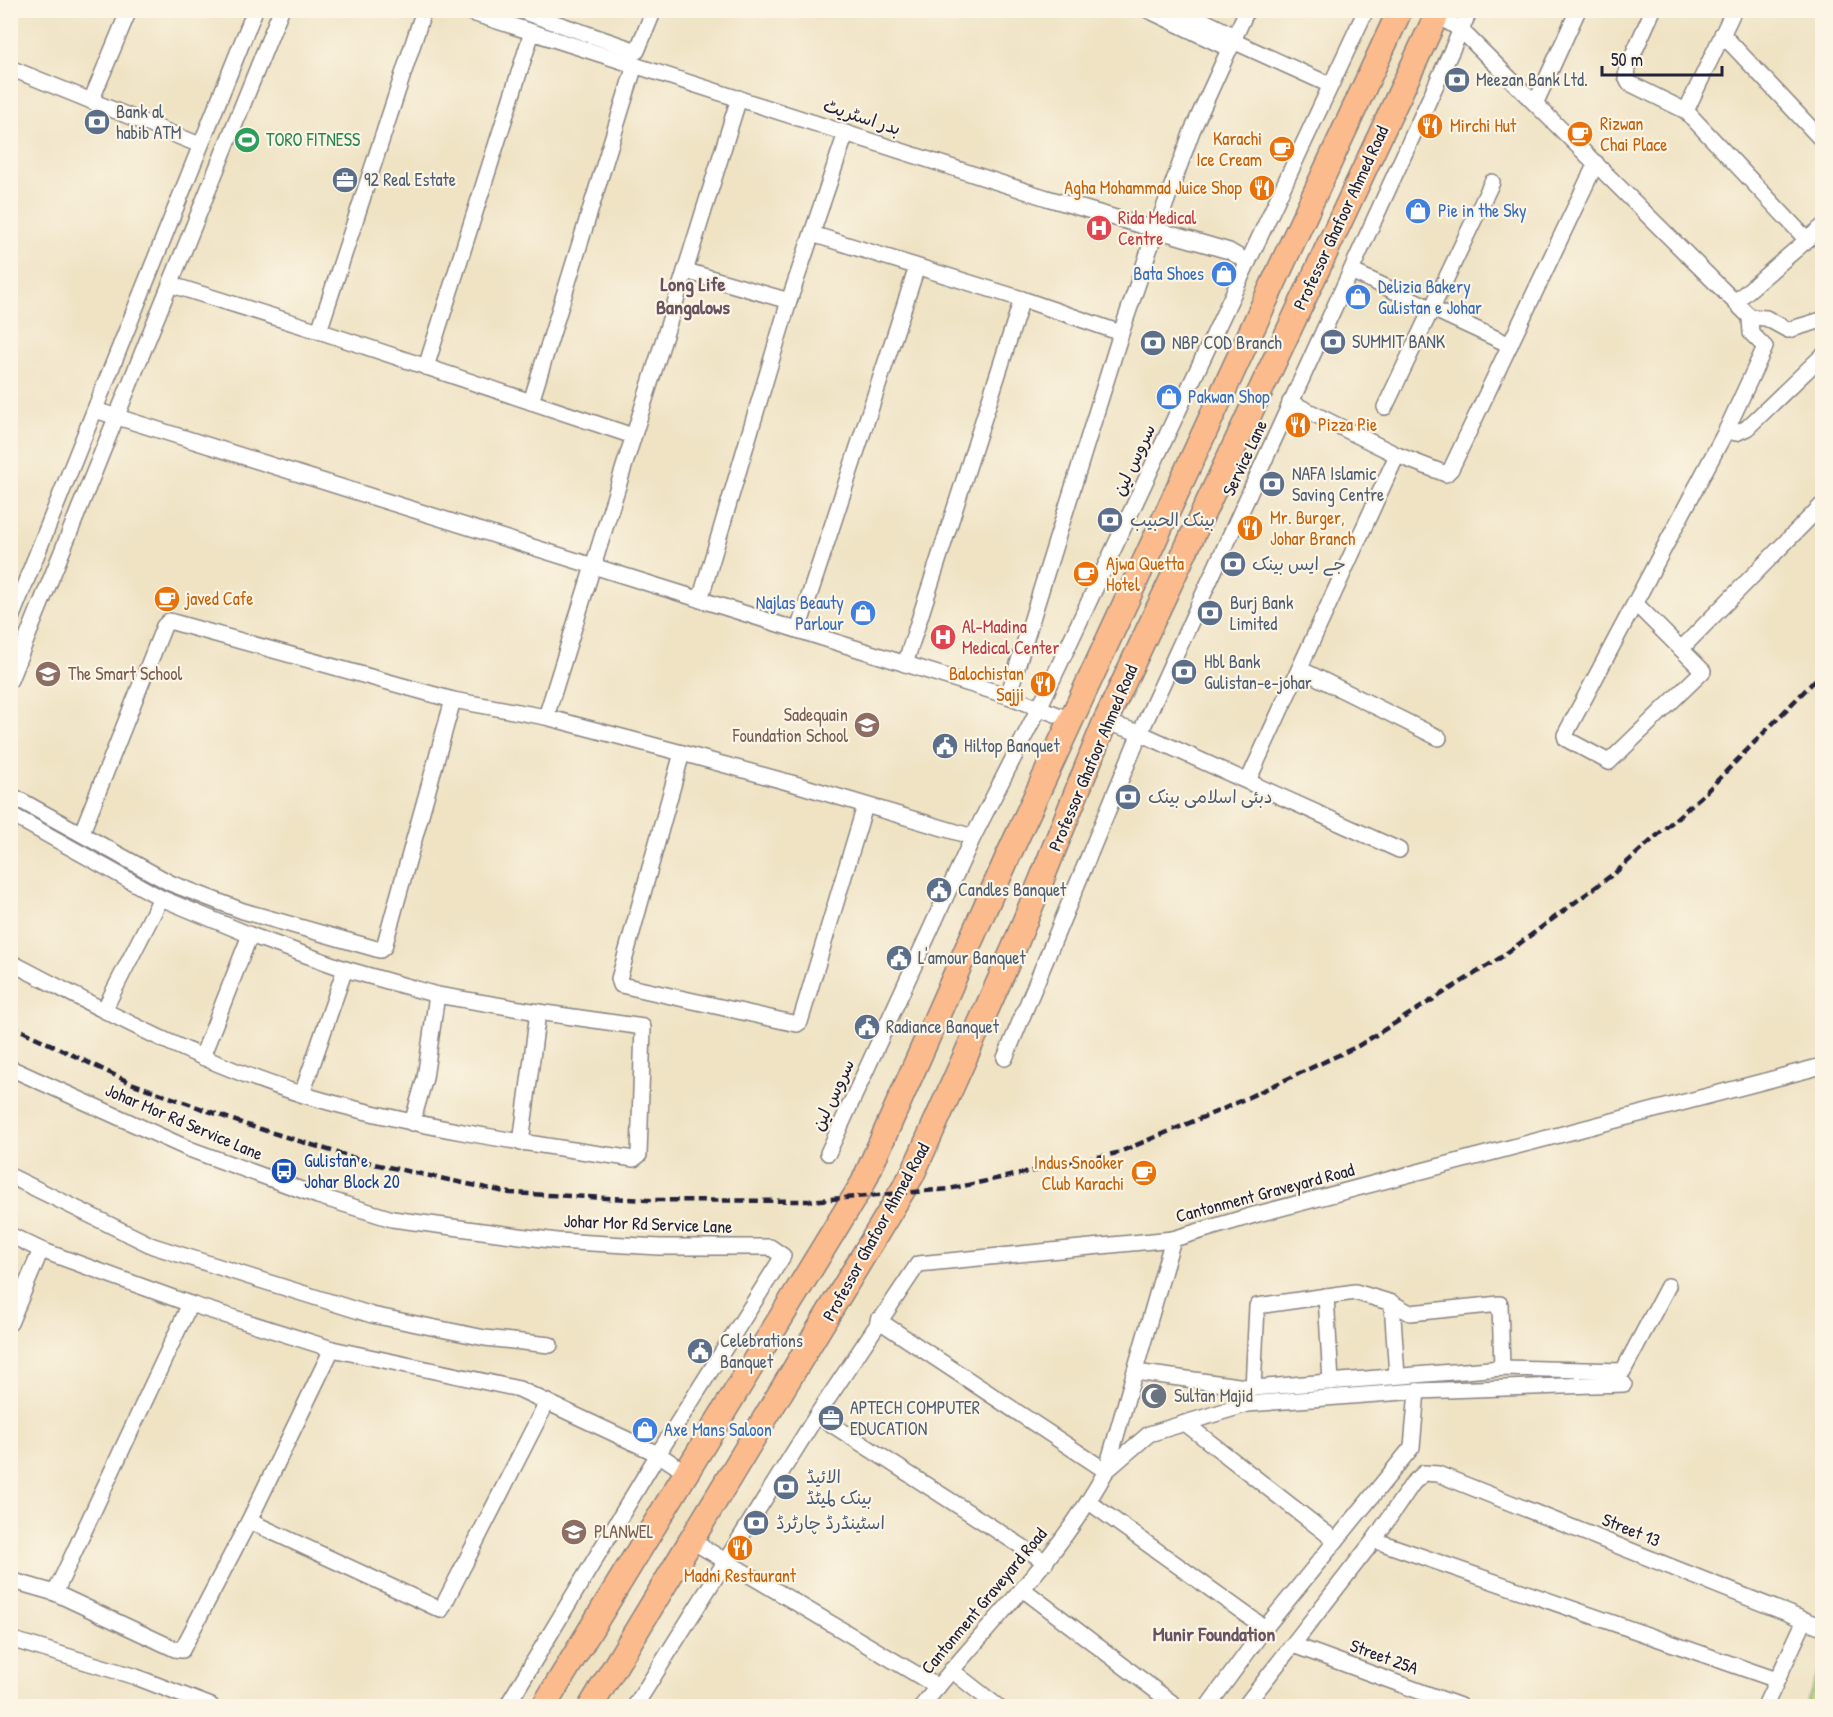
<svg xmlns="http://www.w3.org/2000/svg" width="1833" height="1717" font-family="'Patrick Hand','Playpen Sans Arabic',sans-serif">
	<rect width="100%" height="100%" fill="#fcf5e5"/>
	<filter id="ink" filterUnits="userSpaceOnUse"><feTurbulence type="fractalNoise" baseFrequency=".0167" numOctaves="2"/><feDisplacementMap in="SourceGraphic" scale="12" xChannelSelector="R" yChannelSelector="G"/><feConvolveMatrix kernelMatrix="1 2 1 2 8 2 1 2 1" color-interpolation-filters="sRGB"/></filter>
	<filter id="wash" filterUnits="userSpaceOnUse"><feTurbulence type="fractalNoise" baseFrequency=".008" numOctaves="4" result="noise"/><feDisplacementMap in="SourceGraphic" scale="24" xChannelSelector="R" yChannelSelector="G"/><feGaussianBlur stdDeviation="1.35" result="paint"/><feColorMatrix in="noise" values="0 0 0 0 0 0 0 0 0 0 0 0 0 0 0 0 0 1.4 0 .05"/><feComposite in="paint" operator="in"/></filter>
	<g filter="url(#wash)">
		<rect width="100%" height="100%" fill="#efe3c4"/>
		<path fill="#b1cd74" stroke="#6a7858" stroke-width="1.5" d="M 1822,1668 L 1822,1706 L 1805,1706 L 1820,1670 Z"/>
	</g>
	<g filter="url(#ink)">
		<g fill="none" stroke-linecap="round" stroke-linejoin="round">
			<defs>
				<g id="street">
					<path d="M 463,10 L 1047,198 L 1229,251 L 1248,262"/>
					<path d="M 518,10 L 637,51 L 654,10"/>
					<path d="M 1148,10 L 1230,49"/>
					<path d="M 1182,10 L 1235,36"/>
					<path d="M 1653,10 L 1627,68 L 1626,77 L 1629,83 L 1686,111 L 1807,240"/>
					<path d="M 1437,15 L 1461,30 L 1750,317 L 1751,333 L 1765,347 L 1726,431 L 1565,735 L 1566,739 L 1609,762 L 1703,671 L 1635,603"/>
					<path d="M 1722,34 L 1822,140"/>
					<path d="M 1233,41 L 1330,85"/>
					<path d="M 10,68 L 200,145"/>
					<path d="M 91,101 L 129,10"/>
					<path d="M 1536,102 L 1578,10"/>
					<path d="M 1686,111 L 1734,10"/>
					<path d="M 812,234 L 1022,299 L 1121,333"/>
					<path d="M 686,271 L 789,301"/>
					<path d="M 1351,271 L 1510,345"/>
					<path d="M 172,285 L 319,331 L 633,436"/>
					<path d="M 1735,302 L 1822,227"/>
					<path d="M 1750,317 L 1766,318 L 1788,330 L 1822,320"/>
					<path d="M 319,331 L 424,10"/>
					<path d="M 426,367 L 532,32"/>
					<path d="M 531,402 L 635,65"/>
					<path d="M 1290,402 L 1397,455 L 1446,474 L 1451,469 L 1596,163"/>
					<path d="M 1385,407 L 1492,182"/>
					<path d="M 95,410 L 1008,696 L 1071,720"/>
					<path d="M 1726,431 L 1736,433 L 1747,428 L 1822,356"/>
					<path d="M 700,600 L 789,301 L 846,133"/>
					<path d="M 10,621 L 255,10"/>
					<path d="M 798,630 L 917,267"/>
					<path d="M 1681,649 L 1822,505"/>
					<path d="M 905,664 L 1022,299"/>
					<path d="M 1300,669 L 1439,738"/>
					<path d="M 10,680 L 281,10"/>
					<path d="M 1008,696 L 1121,333 L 1156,230 L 1192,131 L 1247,10"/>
					<path d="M 546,717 L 739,98"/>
					<path d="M 1105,722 L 1140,733 L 1399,850"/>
					<path d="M 682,753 L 619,979 L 621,985 L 797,1024 L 800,1022 L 865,806"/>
					<path d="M 1248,781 L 1397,455"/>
					<path d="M 10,807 L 18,799 L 170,883 L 243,911 L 380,950 L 384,947 L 453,700"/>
					<path d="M 10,814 L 161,898 L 250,935 L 345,969 L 437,995 L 538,1012 L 643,1027 L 639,1155 L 634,1159 C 523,1143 412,1127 304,1095 C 202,1064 105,1011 10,962"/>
					<path d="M 82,832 L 164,626 L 169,621 L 453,700 L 546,717 L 682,753 L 802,786 L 973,837"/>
					<path d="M 104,1010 L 161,898"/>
					<path d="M 202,1057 L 250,935"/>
					<path d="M 1005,1058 L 1140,733 L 1470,10"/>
					<path d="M 10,1068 L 189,1149 L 318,1196 L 392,1219 L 557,1241 L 659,1247 L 770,1247 L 783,1256 L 658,1454 L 507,1706"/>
					<path d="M 302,1094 L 345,969"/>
					<path d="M 412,1123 L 425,1078 L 437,995"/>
					<path d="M 521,1143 L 538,1012"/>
					<path d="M 828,1153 L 973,837 L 1040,706 L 1366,10"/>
					<path d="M 10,1176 L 153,1246 L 257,1279 L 372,1315 L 485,1338 L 550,1345"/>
					<path d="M 10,1235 L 41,1250 L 190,1304 L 332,1349 L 519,1389 L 658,1454 L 687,1473"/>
					<path d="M 1326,1296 L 1331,1382"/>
					<path d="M 1392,1303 L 1397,1376"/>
					<path d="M 878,1320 L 1106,1471"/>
					<path d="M 10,1323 L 41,1250"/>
					<path d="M 1135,1372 L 1253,1388 L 1257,1306 L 1355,1292 L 1392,1303 L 1410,1313 L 1500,1304 L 1502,1368"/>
					<path d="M 1253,1388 L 1502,1368 L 1623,1371 L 1668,1286"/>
					<path d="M 817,1415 L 1046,1562"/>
					<path d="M 1185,1423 L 1336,1541"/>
					<path d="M 1106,1471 L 1149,1434 L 1248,1404 L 1417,1391 L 1624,1384"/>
					<path d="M 1089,1502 L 1265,1628"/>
					<path d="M 249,1521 L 441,1610 L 547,1402"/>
					<path d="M 1374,1540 L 1777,1680"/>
					<path d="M 692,1541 L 938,1687"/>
					<path d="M 10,1580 L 55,1593 L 175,1649 L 182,1650 L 249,1521 L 332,1349"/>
					<path d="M 1024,1590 L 1176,1706"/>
					<path d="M 55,1593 L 190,1304"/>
					<path d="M 10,1639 L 136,1677 L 211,1706"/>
					<path d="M 1293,1645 L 1460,1706"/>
					<path d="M 951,1670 L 997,1706"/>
					<path d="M 635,1706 L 817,1415 L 918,1264 L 1173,1239"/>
					<path d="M 922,1706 C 984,1628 1058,1560 1106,1471 L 1173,1239 L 1254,1215 L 1822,1066"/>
					<path d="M 1208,1706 L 1265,1628 L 1412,1447 L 1417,1391"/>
					<path d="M 1245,1706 L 1374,1540 L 1413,1483 L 1424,1473 L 1438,1474 L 1822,1627"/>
					<path d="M 1765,1706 L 1805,1620"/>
				</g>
				<g id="primary">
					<path d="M 544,1706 L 863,1183 L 1009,854 L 1400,10"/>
					<path d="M 591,1706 L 912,1175 L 1014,948 L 1105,722 L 1439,10"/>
				</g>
			</defs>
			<use href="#street" stroke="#888280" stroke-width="18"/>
			<use href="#primary" stroke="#888280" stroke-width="27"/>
			<use href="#street" stroke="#fff" stroke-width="15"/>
			<use href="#primary" stroke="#fbbb8c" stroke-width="24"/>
			<path stroke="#22223b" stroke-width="4.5" stroke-dasharray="9 4.5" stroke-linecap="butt" d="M 10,1025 L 131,1083 L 247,1125 L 374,1164 L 510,1193 L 647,1200 L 808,1201 L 949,1189 L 1117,1153 L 1223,1109 L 1358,1046 L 1500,958 L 1616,872 L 1707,791 L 1822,673"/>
		</g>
	</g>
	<defs>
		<symbol id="bank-disc" viewBox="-11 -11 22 22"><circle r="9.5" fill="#5c6f8a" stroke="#fcf5e5"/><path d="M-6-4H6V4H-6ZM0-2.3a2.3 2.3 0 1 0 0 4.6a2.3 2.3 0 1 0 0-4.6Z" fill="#fff"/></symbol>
		<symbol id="restaurant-disc" viewBox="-11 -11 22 22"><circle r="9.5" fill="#e8710a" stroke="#fcf5e5"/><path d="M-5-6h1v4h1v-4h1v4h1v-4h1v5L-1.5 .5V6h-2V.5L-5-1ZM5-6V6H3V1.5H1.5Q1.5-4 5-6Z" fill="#fff"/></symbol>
		<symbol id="cafe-disc" viewBox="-11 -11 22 22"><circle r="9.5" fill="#e8710a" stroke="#fcf5e5"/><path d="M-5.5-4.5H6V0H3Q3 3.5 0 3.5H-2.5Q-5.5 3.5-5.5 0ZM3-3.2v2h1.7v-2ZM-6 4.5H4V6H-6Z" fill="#fff"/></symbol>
		<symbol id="stadium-disc" viewBox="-11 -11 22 22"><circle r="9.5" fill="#2e9e5b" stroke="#fcf5e5"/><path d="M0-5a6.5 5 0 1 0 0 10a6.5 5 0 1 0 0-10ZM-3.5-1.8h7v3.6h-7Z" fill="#fff"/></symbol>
		<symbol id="office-disc" viewBox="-11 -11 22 22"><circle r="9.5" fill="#5c6f8a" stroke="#fcf5e5"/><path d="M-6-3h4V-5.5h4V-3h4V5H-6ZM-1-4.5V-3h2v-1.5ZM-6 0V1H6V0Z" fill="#fff"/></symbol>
		<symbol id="shop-disc" viewBox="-11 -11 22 22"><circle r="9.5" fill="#3f7fe0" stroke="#fcf5e5"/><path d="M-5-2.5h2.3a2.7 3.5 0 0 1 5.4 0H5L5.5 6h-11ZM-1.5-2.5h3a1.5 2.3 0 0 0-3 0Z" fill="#fff"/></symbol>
		<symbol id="hospital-disc" viewBox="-11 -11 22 22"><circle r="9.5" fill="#e0444e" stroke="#fcf5e5"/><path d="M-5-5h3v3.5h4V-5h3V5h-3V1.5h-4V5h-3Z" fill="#fff"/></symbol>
		<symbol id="school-disc" viewBox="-11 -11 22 22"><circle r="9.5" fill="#8d6e63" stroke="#fcf5e5"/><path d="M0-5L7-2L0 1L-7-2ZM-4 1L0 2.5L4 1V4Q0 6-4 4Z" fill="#fff"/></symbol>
		<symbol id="civic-disc" viewBox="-11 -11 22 22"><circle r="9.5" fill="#5c6f8a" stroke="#fcf5e5"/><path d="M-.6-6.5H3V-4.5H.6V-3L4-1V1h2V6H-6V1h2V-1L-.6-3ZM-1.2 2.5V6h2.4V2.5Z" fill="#fff"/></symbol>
		<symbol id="bus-disc" viewBox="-11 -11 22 22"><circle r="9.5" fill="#1a4fb4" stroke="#fcf5e5"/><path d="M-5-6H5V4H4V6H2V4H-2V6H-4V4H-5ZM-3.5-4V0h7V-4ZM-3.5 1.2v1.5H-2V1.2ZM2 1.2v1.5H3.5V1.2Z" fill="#fff"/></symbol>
		<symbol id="mosque-disc" viewBox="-11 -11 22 22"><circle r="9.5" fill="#6b7280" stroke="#fcf5e5"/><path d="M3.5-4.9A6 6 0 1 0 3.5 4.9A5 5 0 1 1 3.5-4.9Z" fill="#fff"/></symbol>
		<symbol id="university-disc" viewBox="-11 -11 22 22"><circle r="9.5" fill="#8d6e63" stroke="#fcf5e5"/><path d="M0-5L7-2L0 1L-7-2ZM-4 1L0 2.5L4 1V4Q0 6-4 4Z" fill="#fff"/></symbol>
	</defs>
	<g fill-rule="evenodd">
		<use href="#bank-disc" x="1442" y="65" width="30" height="30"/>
		<use href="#bank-disc" x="82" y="107" width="30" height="30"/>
		<use href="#restaurant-disc" x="1415" y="111" width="30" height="30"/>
		<use href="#cafe-disc" x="1565" y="119" width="30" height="30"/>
		<use href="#stadium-disc" x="232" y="125" width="30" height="30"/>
		<use href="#cafe-disc" x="1267" y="134" width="30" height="30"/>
		<use href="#office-disc" x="330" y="165" width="30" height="30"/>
		<use href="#restaurant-disc" x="1247" y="173" width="30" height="30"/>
		<use href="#shop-disc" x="1403" y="196" width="30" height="30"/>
		<use href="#hospital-disc" x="1084" y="213" width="30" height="30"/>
		<use href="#shop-disc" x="1209" y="259" width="30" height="30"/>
		<use href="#shop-disc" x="1343" y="282" width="30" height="30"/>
		<use href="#bank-disc" x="1318" y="327" width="30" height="30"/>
		<use href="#bank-disc" x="1138" y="328" width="30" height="30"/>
		<use href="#shop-disc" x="1154" y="382" width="30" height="30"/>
		<use href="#restaurant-disc" x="1283" y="410" width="30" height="30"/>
		<use href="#bank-disc" x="1257" y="469" width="30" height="30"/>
		<use href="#bank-disc" x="1095" y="505" width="30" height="30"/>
		<use href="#restaurant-disc" x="1235" y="513" width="30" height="30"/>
		<use href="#bank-disc" x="1218" y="549" width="30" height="30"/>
		<use href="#cafe-disc" x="1071" y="559" width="30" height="30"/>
		<use href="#cafe-disc" x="152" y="584" width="30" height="30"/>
		<use href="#shop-disc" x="848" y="598" width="30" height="30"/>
		<use href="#bank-disc" x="1195" y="598" width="30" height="30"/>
		<use href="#hospital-disc" x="928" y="622" width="30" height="30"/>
		<use href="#bank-disc" x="1169" y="657" width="30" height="30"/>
		<use href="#school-disc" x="33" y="659" width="30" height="30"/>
		<use href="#restaurant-disc" x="1028" y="669" width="30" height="30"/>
		<use href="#school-disc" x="852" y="710" width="30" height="30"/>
		<use href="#civic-disc" x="930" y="731" width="30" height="30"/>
		<use href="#bank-disc" x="1113" y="782" width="30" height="30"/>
		<use href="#civic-disc" x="924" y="875" width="30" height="30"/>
		<use href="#civic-disc" x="884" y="943" width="30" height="30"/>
		<use href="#civic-disc" x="852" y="1012" width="30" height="30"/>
		<use href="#bus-disc" x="269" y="1156" width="30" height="30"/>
		<use href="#cafe-disc" x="1129" y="1158" width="30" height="30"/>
		<use href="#civic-disc" x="685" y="1336" width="30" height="30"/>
		<use href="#mosque-disc" x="1139" y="1381" width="30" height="30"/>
		<use href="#office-disc" x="816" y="1403" width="30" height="30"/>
		<use href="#shop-disc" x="630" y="1415" width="30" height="30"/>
		<use href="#bank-disc" x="771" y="1472" width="30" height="30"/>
		<use href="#bank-disc" x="741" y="1508" width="30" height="30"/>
		<use href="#university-disc" x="559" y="1517" width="30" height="30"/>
		<use href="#restaurant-disc" x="725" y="1533" width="30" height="30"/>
	</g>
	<g text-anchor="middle" stroke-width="4.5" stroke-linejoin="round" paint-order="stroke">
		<g font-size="18" fill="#4e5e75" stroke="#fcf5e5" text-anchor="start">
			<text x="1476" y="86">Meezan Bank Ltd.</text>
			<text x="116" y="118">Bank al<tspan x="116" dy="21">habib ATM</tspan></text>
			<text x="364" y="186">92 Real Estate</text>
			<text x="1352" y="348">SUMMIT BANK</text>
			<text x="1172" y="349">NBP COD Branch</text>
			<text x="1292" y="480">NAFA Islamic<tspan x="1292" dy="21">Saving Centre</tspan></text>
			<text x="1130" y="526">بينک الحبيب</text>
			<text x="1252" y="570">جے ایس بینک</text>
			<text x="1230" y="609">Burj Bank<tspan x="1230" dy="21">Limited</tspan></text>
			<text x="1204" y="668">Hbl Bank<tspan x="1204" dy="21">Gulistan-e-johar</tspan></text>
			<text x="964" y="752">Hiltop Banquet</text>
			<text x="1148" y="803">دبئی اسلامی بینک</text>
			<text x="958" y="896">Candles Banquet</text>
			<text x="918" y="964">L'amour Banquet</text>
			<text x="886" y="1033">Radiance Banquet</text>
			<text x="720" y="1347">Celebrations<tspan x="720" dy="21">Banquet</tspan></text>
			<text x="850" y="1414">APTECH COMPUTER<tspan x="850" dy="21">EDUCATION</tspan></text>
			<text x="806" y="1483">الائیڈ<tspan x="806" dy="21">بینک لمیٹڈ</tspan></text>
			<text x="776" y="1529">اسٹینڈرڈ چارٹرڈ</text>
		</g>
		<g font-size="18" fill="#22223b" stroke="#fcf5e5">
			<text transform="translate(862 117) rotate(18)" y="6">بدر اسٹریٹ</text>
			<text transform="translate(1341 218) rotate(-65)" y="6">Professor Ghafoor Ahmed Road</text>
			<text transform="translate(1245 458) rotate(-65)" y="6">Service Lane</text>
			<text transform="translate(1134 460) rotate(-65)" y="6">سروس لین</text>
			<text transform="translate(1093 758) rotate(-67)" y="6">Professor Ghafoor Ahmed Road</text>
			<text transform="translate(833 1095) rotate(-65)" y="6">سروس لین</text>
			<text transform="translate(184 1122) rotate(23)" y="6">Johar Mor Rd Service Lane</text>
			<text transform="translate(1265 1193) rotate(-15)" y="6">Cantonment Graveyard Road</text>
			<text transform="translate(648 1224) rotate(2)" y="6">Johar Mor Rd Service Lane</text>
			<text transform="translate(876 1232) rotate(-61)" y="6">Professor Ghafoor Ahmed Road</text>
			<text transform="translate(1631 1530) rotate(22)" y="6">Street 13</text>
			<text transform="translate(984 1601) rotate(-50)" y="6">Cantonment Graveyard Road</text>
			<text transform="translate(1384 1657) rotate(20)" y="6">Street 25A</text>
		</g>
		<g font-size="18" fill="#c56008" stroke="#fcf5e5" text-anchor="start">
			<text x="1600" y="130">Rizwan<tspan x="1600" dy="21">Chai Place</tspan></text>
			<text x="1450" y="132">Mirchi Hut</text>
			<text x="1262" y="145" text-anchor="end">Karachi<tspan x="1262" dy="21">Ice Cream</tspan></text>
			<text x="1242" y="194" text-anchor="end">Agha Mohammad Juice Shop</text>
			<text x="1318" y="431">Pizza Pie</text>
			<text x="1270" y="524">Mr. Burger,<tspan x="1270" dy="21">Johar Branch</tspan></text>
			<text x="1106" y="570">Ajwa Quetta<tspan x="1106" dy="21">Hotel</tspan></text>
			<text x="186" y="605">javed Cafe</text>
			<text x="1024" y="680" text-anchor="end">Balochistan<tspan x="1024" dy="21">Sajji</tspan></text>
			<text x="1124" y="1169" text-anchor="end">Indus Snooker<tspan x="1124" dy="21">Club Karachi</tspan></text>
			<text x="740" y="1582" text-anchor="middle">Madni Restaurant</text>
		</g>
		<g font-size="18" fill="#27864d" stroke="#fcf5e5" text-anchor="start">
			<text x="266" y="146">TORO FITNESS</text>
		</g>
		<g font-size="18" fill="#366cbe" stroke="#fcf5e5" text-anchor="start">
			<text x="1438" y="217">Pie in the Sky</text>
			<text x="1204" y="280" text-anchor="end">Bata Shoes</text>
			<text x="1378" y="293">Delizia Bakery<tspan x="1378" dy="21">Gulistan e Johar</tspan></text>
			<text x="1188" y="403">Pakwan Shop</text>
			<text x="844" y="609" text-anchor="end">Najlas Beauty<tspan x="844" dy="21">Parlour</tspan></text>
			<text x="664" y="1436">Axe Mans Saloon</text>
		</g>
		<g font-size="18" fill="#be3a42" stroke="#fcf5e5" text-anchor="start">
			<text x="1118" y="224">Rida Medical<tspan x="1118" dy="21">Centre</tspan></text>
			<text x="962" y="633">Al-Madina<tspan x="962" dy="21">Medical Center</tspan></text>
		</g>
		<g font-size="18" fill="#785e54" stroke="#fcf5e5" text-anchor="start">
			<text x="68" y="680">The Smart School</text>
			<text x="848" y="721" text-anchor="end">Sadequain<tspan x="848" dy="21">Foundation School</tspan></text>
			<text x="594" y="1538">PLANWEL</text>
		</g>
		<g font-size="18" fill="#164399" stroke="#fcf5e5" text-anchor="start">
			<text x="304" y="1167">Gulistan e<tspan x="304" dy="21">Johar Block 20</tspan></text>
		</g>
		<g font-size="18" fill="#5b616d" stroke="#fcf5e5" text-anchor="start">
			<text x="1174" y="1402">Sultan Majid</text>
		</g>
		<g font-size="20" font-weight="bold" fill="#685363" stroke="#fcf5e5">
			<text x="693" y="291">Long Life<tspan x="693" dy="23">Bangalows</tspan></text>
			<text x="1214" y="1641">Munir Foundation</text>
		</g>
	</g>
	<rect width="1833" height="1717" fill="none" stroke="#fcf5e5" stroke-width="36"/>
	<path d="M1602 66v9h120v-9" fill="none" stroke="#22223b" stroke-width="3"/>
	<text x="1611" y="66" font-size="18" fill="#22223b" stroke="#fcf5e5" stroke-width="4.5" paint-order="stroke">50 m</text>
</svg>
